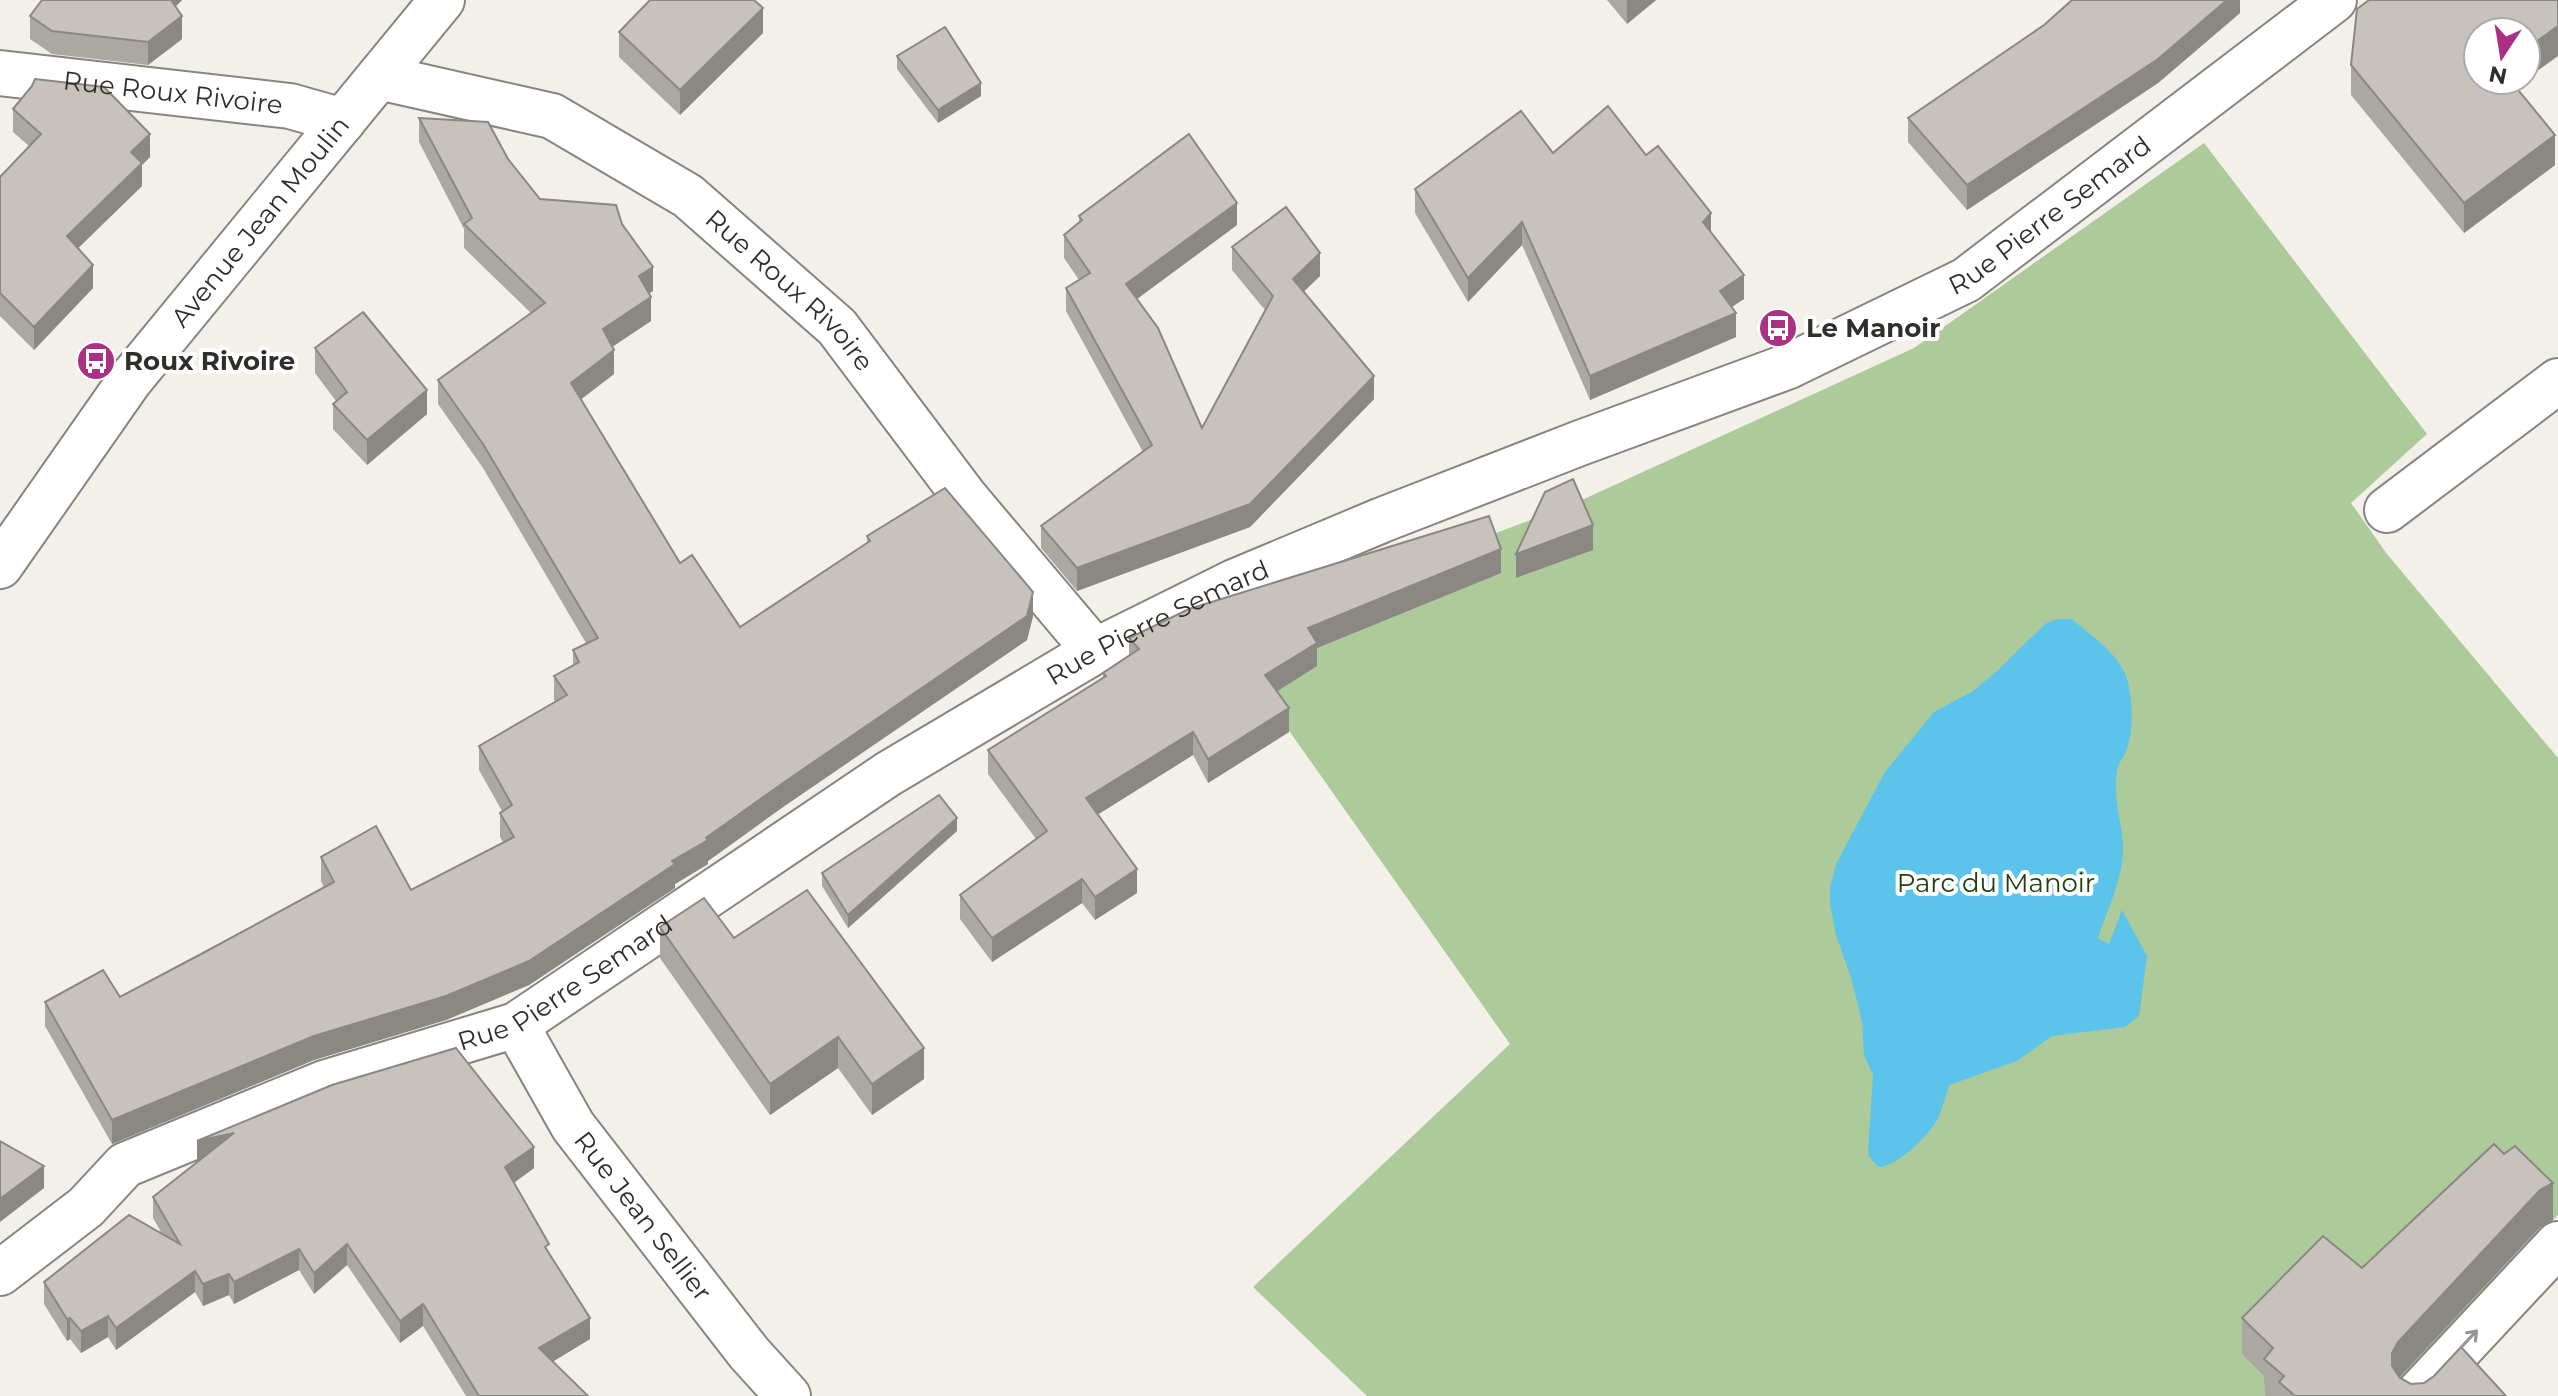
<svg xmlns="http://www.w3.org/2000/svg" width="2558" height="1396" font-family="Montserrat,sans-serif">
	<rect width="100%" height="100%" fill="#f3f0e9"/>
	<path fill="#acca9a" d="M 2204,143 L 2427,434 L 2351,503 L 2387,554 L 2558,758 L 2558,1215 L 2388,1396 L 1367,1396 L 1253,1287 L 1510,1044 L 1266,698 L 1279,605 L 1421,561 L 1573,504 L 1914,348 Z"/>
	<path fill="#5cc4eb" d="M 2057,619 L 2072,619 C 2090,635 2117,652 2126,676 C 2133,697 2134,728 2127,749 C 2124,757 2118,763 2117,771 C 2113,797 2121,819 2123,844 C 2125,874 2107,911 2098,938 L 2109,944 L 2122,910 L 2147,956 L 2139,1016 L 2125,1027 L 2052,1036 L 2017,1061 L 1949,1085 C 1946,1095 1943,1106 1939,1116 C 1932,1133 1898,1167 1878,1167 L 1869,1156 L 1868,1149 L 1873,1075 L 1864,1055 L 1862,1022 L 1852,981 L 1836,935 L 1830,904 L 1830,888 L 1836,864 L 1885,772 L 1934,712 L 1973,691 L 1998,670 L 2045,624 Z"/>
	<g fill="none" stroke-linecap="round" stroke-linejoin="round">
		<defs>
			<g id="minor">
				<path id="s1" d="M 0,73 L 290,106 L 343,121"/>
				<path id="s2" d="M 379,77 L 552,116 L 688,196 L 837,327 L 965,497 L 1095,651"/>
				<path d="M 2387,510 L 2558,381"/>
				<path id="s3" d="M 516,1025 L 573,1126 L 749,1353 L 788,1396"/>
				<path id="s4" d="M 0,1273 L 86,1207 L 125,1165 L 324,1083 L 516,1025 L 888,774 L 1095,651 L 1234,582 L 1382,520 L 1580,443 L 1789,366 L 1966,280 L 2334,0"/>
				<path d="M 2416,1396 L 2558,1244"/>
			</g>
			<g id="secondary">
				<path id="s5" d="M 0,566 L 130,380 L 442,0"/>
			</g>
		</defs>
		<use href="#minor" stroke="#87857f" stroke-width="48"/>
		<use href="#secondary" stroke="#87857f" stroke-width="48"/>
		<use href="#minor" stroke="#fff" stroke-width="44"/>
		<use href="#secondary" stroke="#fff" stroke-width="44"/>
	</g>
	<g fill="#aba7a2">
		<path d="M 42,0 L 182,0 L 175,7 L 182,39 L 148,65 L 52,54 L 30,39 L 30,16 Z"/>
		<path d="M 1607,0 L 1656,0 L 1627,24 Z"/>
		<path d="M 2240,0 L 2240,13 L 2158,83 L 1967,210 L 1908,142 L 1908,118 L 2044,25 Z"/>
		<path d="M 619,32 L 763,33 L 680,115 L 619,57 Z"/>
		<path d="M 897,56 L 981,96 L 938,123 L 897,69 Z"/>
		<path d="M 2351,65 L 2516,87 L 2555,165 L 2464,233 L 2351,95 Z"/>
		<path d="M 13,109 L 150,157 L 142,165 L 142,186 L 78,248 L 93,288 L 34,350 L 0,316 L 0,177 L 29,146 L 13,132 Z"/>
		<path d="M 419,118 L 508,159 L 540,199 L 622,224 L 653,291 L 649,293 L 651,321 L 612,347 L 614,374 L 581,399 L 680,563 L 740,627 L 867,543 L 867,536 L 1033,616 L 1027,640 L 783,807 L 708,861 L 708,864 L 675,884 L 675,888 L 529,985 L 446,1020 L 314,1060 L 112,1144 L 45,1026 L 45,1002 L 120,997 L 324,888 L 321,881 L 321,857 L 411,890 L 503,842 L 500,837 L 500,813 L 502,811 L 479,770 L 479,746 L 555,702 L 554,700 L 554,676 L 573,665 L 573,650 L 586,643 L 483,468 L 438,404 L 438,380 L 531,313 L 464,248 L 464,229 L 419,142 Z"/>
		<path d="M 1553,153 L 1711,233 L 1744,299 L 1732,307 L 1736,337 L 1590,400 L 1522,245 L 1468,302 L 1415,213 L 1415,189 Z"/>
		<path d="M 1079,216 L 1237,225 L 1137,299 L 1202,428 L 1265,310 L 1232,270 L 1232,247 L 1320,276 L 1303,292 L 1374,399 L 1250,527 L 1077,591 L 1041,548 L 1041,526 L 1143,452 L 1066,311 L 1066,288 L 1079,280 L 1064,258 L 1064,235 L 1079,223 Z"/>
		<path d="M 315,348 L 427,414 L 367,465 L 333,429 L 333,404 L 336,401 L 315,373 Z"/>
		<path d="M 1501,573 L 1317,648 L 1317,666 L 1277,691 L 1289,732 L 1208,783 L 1193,755 L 1098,814 L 1137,893 L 1095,920 L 1082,903 L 992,962 L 960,919 L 960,895 L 1036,839 L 988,774 L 988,750 L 1103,678 L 1103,673 L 1129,655 L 1129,638 Z"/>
		<path d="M 957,831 L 848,928 L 822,886 L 822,873 Z"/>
		<path d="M 660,927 L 734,938 L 924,1079 L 872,1115 L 838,1068 L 770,1115 L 660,958 Z"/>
		<path d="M 534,1168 L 514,1183 L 590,1339 L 552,1362 L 588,1396 L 466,1396 L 423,1326 L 400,1343 L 347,1265 L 314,1294 L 299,1270 L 234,1304 L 229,1295 L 203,1306 L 195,1292 L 116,1350 L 108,1337 L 81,1353 L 70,1339 L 67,1341 L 44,1304 L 44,1282 L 162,1234 L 153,1218 L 153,1197 Z"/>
		<path d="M 2553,1220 L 2540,1227 L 2399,1377 L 2411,1384 L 2506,1396 L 2265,1396 L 2264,1376 L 2242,1354 L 2242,1318 L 2362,1268 Z"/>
	</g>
	<g fill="#8b8884">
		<path d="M 166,0 L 182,0 L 166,16 Z"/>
		<path d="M 1627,0 L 1656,0 L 1627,24 Z"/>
		<path d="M 2227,0 L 2240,0 L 2240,13 L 2158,83 L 1967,210 L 1967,185 Z"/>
		<path d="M 763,8 L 763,33 L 680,115 L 680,90 Z"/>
		<path d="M 182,16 L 182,39 L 148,65 L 148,42 Z"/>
		<path d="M 2558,26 L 2558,56 L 2526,79 L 2526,49 Z"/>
		<path d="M 2500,80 L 2525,80 L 2500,98 Z"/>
		<path d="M 981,83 L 981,96 L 938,123 L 938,110 Z"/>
		<path d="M 150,134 L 150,157 L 142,165 L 142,186 L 67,259 L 67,236 L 131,152 Z"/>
		<path d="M 2555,135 L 2555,165 L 2464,233 L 2464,203 Z"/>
		<path d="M 1237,203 L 1237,225 L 1126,307 L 1126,284 Z"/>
		<path d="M 1711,213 L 1711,237 L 1703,222 Z"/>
		<path d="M 1522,222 L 1522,245 L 1468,302 L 1468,278 Z"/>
		<path d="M 1320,253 L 1320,276 L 1293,302 L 1293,279 Z"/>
		<path d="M 93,265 L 93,288 L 34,350 L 34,327 Z"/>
		<path d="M 653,267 L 653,291 L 639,300 L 639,276 Z"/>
		<path d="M 1744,275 L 1744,299 L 1720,314 L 1720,291 Z"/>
		<path d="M 651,297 L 651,321 L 603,353 L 603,329 Z"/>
		<path d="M 1736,313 L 1736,337 L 1590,400 L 1590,376 Z"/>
		<path d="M 614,350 L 614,374 L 571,407 L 571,383 Z"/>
		<path d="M 1374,376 L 1374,399 L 1250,527 L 1077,591 L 1077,568 Z"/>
		<path d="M 427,390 L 427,414 L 367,465 L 367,440 Z"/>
		<path d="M 1593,525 L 1593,550 L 1516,578 L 1516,554 Z"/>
		<path d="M 1501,549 L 1501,573 L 1317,648 L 1317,666 L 1265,699 L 1265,675 L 1308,628 Z"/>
		<path d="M 1033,592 L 1033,616 L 1027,640 L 783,807 L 708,861 L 708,864 L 675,884 L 675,888 L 529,985 L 446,1020 L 314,1060 L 112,1144 L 112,1120 L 672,861 L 706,838 Z"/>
		<path d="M 1289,708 L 1289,732 L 1208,783 L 1208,759 Z"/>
		<path d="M 1193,732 L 1193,755 L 1086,822 L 1086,798 Z"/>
		<path d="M 957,818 L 957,831 L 848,928 L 848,915 Z"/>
		<path d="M 1137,869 L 1137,893 L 1095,920 L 1095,897 Z"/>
		<path d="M 1082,879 L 1082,903 L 992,962 L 992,938 Z"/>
		<path d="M 838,1037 L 838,1068 L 770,1115 L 770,1084 Z"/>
		<path d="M 924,1048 L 924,1079 L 872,1115 L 872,1084 Z"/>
		<path d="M 234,1133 L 197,1162 L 197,1141 Z"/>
		<path d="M 534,1147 L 534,1168 L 505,1189 L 505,1167 Z"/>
		<path d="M 44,1166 L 44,1188 L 0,1222 L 0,1199 Z"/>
		<path d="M 2553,1183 L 2553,1220 L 2540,1227 L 2398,1379 L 2392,1390 L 2392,1353 L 2398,1342 L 2540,1190 Z"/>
		<path d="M 347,1244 L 347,1265 L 314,1294 L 314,1273 Z"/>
		<path d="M 299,1249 L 299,1270 L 234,1304 L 234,1282 Z"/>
		<path d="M 195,1271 L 195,1292 L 116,1350 L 116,1328 Z"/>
		<path d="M 229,1274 L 229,1295 L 203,1306 L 203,1284 Z"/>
		<path d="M 423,1304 L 423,1326 L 400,1343 L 400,1321 Z"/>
		<path d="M 108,1316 L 108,1337 L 81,1353 L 81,1331 Z"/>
		<path d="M 70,1318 L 70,1339 L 67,1341 L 67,1319 Z"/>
		<path d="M 590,1318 L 590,1339 L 539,1370 L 539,1348 Z"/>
	</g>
	<g fill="#c7c2bc" stroke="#8b8884" stroke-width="2">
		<path d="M 42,0 L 171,0 L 182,16 L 148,42 L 52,31 L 30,16 Z"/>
		<path d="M 650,0 L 754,0 L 763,8 L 680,90 L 619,32 Z"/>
		<path d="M 2072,0 L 2227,0 L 2158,59 L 1967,185 L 1908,118 L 2044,25 Z"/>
		<path d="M 2369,0 L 2558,0 L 2558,26 L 2526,49 L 2526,32 L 2478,32 L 2478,80 L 2510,80 L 2555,135 L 2464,203 L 2351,65 L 2357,9 Z"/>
		<path d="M 945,27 L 981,83 L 938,110 L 897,56 Z"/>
		<path d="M 35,79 L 104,87 L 150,134 L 131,152 L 142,163 L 67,236 L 93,265 L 34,327 L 0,293 L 0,177 L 41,134 L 13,109 L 32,86 Z"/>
		<path d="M 1608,106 L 1646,155 L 1658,146 L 1711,213 L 1703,222 L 1744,275 L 1720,291 L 1736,313 L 1590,376 L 1522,222 L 1468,278 L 1415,189 L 1521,111 L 1553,153 Z"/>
		<path d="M 419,118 L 488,122 L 508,159 L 540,199 L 616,205 L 622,224 L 653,267 L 639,276 L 651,297 L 603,329 L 614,350 L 571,383 L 680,563 L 692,555 L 740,627 L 870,541 L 867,536 L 945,488 L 1033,592 L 1027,616 L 783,783 L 706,838 L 708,840 L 672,861 L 675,864 L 529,961 L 446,996 L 314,1036 L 112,1120 L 45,1002 L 103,970 L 120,997 L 203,953 L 334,882 L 321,857 L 376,826 L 411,890 L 514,837 L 500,813 L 512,805 L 479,746 L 567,695 L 554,676 L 579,662 L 573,650 L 598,638 L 483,444 L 438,380 L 545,303 L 464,224 L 472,218 Z"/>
		<path d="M 1189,134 L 1237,203 L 1126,284 L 1158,328 L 1202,428 L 1273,296 L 1232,247 L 1286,207 L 1320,253 L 1293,279 L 1374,376 L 1250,504 L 1077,568 L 1041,526 L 1152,445 L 1066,288 L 1090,273 L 1064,235 L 1082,220 L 1079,216 Z"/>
		<path d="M 363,312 L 427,390 L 367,440 L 333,404 L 347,392 L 315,348 Z"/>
		<path d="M 1573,479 L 1593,525 L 1516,554 L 1545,492 Z"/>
		<path d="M 1489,516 L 1501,549 L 1308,628 L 1317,643 L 1265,675 L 1289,708 L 1208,759 L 1193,732 L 1086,798 L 1137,869 L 1095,897 L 1082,879 L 992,938 L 960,895 L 1047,831 L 988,750 L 1106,676 L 1103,673 L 1139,649 L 1129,638 L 1189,609 Z"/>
		<path d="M 939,795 L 957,818 L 848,915 L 822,873 Z"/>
		<path d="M 807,890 L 924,1048 L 872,1084 L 838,1037 L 770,1084 L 660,927 L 704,898 L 734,938 Z"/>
		<path d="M 456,1048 L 534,1147 L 505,1167 L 549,1244 L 545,1247 L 590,1318 L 539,1348 L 588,1396 L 479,1396 L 423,1304 L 400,1321 L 347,1244 L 314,1273 L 299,1249 L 234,1282 L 229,1274 L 203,1284 L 195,1271 L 116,1328 L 108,1316 L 81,1331 L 70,1318 L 67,1319 L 44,1282 L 129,1215 L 180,1244 L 153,1197 L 234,1133 L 197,1141 L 332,1085 Z"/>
		<path d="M 0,1141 L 44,1166 L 0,1199 Z"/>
		<path d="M 2494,1144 L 2504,1154 L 2515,1146 L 2553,1183 L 2540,1190 L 2398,1342 L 2392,1353 L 2392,1366 L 2400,1378 L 2411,1384 L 2424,1383 L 2434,1376 L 2461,1347 L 2506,1396 L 2295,1396 L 2279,1382 L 2284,1376 L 2264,1359 L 2273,1348 L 2242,1318 L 2323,1236 L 2362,1268 Z"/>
	</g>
	<defs><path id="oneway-shaft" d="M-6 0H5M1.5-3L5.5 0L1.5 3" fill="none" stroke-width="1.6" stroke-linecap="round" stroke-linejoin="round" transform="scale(2)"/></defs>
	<use stroke="#979695" href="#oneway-shaft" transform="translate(2469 1339) rotate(-47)"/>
	<defs>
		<symbol id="bus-disc" viewBox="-11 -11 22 22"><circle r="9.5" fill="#aa3083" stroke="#fff"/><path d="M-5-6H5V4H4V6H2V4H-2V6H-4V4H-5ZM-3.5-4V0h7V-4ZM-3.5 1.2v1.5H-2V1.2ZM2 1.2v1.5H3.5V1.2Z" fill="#fff"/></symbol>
	</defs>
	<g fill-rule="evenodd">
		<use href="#bus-disc" x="1756" y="306" width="44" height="44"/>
		<use href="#bus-disc" x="74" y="339" width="44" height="44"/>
	</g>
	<g text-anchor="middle" stroke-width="8" stroke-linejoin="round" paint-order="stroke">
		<g font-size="26" fill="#2f2e2b" stroke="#fff">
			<text dy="9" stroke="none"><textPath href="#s1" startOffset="174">Rue Roux Rivoire</textPath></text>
			<text dy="9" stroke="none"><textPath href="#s4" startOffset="2324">Rue Pierre Semard</textPath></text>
			<text dy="9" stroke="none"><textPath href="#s5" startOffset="432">Avenue Jean Moulin</textPath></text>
			<text dy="9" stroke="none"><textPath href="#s2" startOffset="474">Rue Roux Rivoire</textPath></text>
			<text dy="9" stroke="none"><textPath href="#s4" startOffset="1340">Rue Pierre Semard</textPath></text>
			<text dy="9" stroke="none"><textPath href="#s4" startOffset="644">Rue Pierre Semard</textPath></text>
			<text dy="9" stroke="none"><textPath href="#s3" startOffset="230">Rue Jean Sellier</textPath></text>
		</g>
		<g font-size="26" font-weight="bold" fill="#2f2e2b" stroke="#fff" text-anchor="start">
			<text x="1806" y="337">Le Manoir</text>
			<text x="124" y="370">Roux Rivoire</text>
		</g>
		<g font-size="26" fill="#24410d" stroke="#fff">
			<text x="1996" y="892">Parc du Manoir</text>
		</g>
	</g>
	<g transform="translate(2502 56) rotate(192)"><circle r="38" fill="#ffffff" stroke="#acabaa" stroke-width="2"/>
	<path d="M0-6L14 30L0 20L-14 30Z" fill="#aa3083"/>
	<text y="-12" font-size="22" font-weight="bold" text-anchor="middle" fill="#2f2e2b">N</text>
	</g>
</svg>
